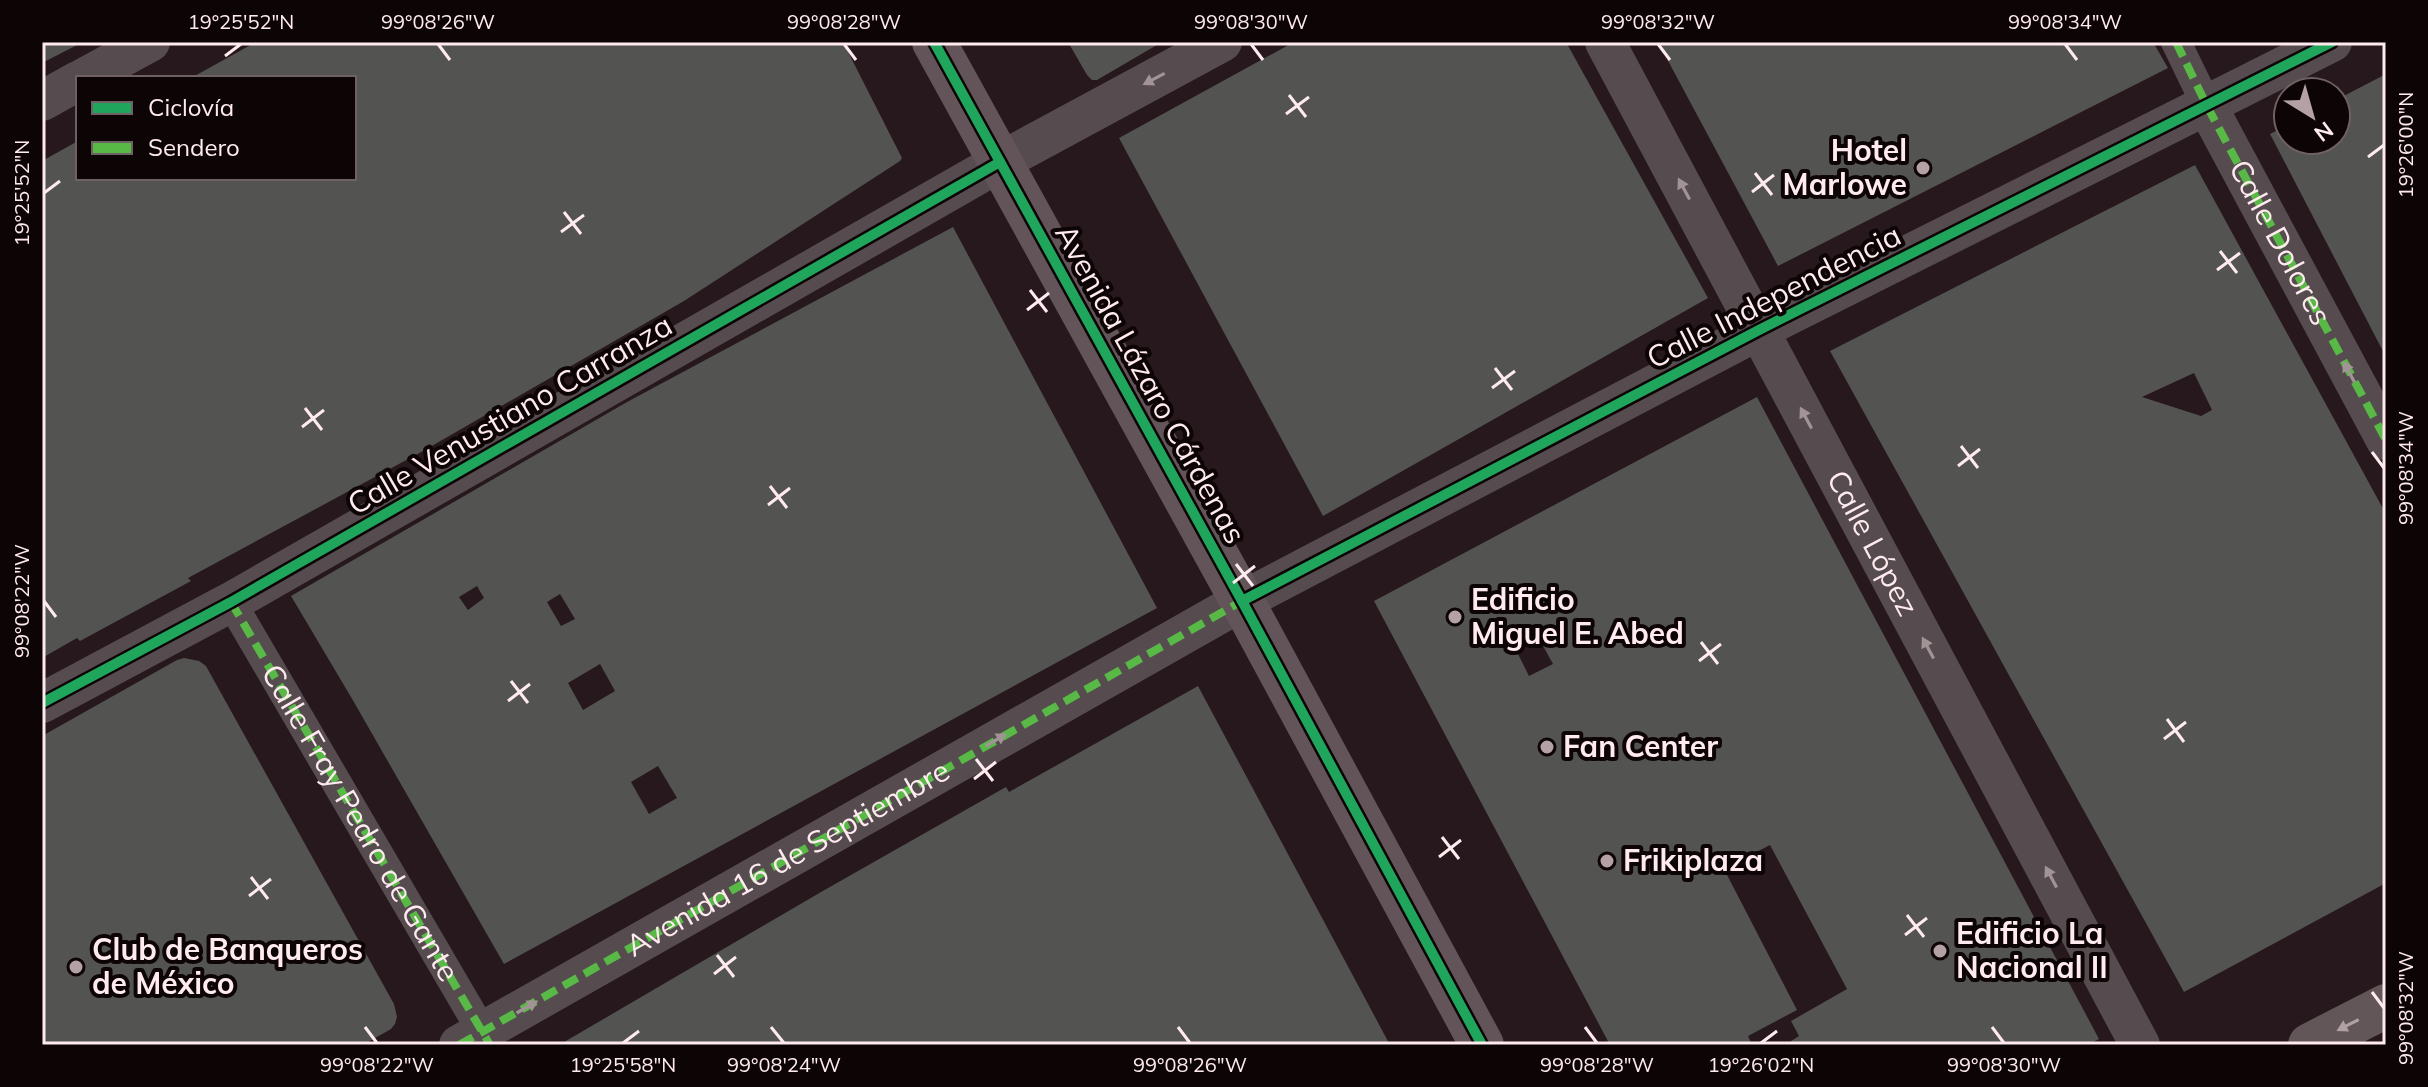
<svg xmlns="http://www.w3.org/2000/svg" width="2428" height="1087" font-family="Mulish,sans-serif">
	<rect width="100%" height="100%" fill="#26181c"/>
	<g fill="#535352" fill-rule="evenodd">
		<path d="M 42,42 L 83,42 L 42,63 Z"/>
		<path d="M 256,42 L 843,42 L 902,158 L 900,161 L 684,301 L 423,451 L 188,578 L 191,581 L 80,641 L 77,638 L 42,658 L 42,161 L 78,141 L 78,178 L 354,178 L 354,78 L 191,78 Z"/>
		<path d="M 1068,42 L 1162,42 L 1097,80 L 1092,80 L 1087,75 Z"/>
		<path d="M 1294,42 L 1566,42 L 1708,298 L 1323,516 L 1119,138 Z"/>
		<path d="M 1658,42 L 2153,42 L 2168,68 L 1778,266 Z"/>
		<path d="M 2386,74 L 2386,357 L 2270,134 L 2288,125 L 2288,140 L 2336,140 L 2336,100 Z"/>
		<path d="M 2195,165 L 2386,514 L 2386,883 L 2184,992 L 1830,351 ZM 2194,373 L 2212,410 L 2201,416 L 2142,397 Z"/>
		<path d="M 953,227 L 1157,608 L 504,964 L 351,697 L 291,596 L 627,402 ZM 477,586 L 484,598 L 468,610 L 459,597 ZM 560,594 L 575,619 L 561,626 L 547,602 ZM 600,664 L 615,691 L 583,710 L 568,683 ZM 658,766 L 677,798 L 649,814 L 631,782 Z"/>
		<path d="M 1757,397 L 2099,1039 L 2088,1045 L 1785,1045 L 1799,1036 L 1791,1021 L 1847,989 L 1770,845 L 1724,869 L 1797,1010 L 1748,1036 L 1752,1045 L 1610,1045 L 1374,601 ZM 1536,633 L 1553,664 L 1529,676 L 1514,646 Z"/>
		<path d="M 184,658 L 199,661 L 206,666 L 394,1004 L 397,1017 L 395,1024 L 391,1029 L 363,1045 L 42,1045 L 42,736 L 177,660 Z"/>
		<path d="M 1198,686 L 1390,1045 L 559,1045 L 821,892 L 1006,787 L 1009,792 Z"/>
	</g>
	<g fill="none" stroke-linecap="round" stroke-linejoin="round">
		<g stroke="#564b4e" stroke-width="30">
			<path d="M 2176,42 L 2207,106"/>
			<path id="s1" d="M 231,602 L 490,1045"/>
		</g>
		<g stroke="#564b4e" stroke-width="40">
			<path id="s2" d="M 1605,42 L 2140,1045"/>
			<path d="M 84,78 L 150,42"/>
			<path d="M 42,101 L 78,81"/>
			<path d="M 2207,106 L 2386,440"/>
			<path d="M 42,703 L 231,602 L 1000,162 L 1222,42"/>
			<path d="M 459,1045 L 1242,601 L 1759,330 L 2332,42"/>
		</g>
		<path stroke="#635659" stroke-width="44" d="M 2310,1045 L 2386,1006"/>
		<path stroke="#625458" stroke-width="44" d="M 934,42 L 1242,601 L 1482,1045"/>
		<g stroke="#58b947" stroke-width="8" stroke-dasharray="16 8" stroke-linecap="butt">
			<path id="s3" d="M 2176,42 L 2207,106 L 2386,440"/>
			<path d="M 231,602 L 490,1045"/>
			<path id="s4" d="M 459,1045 L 1242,601"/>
		</g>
		<defs>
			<g id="cycleway">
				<path d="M 934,42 L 1242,601 L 1482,1045"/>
				<path d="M 1242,601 L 1759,330 L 2332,42"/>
				<path d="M 42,703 L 231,602 L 1000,162"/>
			</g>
		</defs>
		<use href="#cycleway" stroke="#0d0405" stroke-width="15"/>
		<use href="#cycleway" stroke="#20a55d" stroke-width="10"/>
	</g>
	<defs><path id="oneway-solid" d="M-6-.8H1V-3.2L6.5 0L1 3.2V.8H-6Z" transform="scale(2)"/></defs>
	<g fill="#a29396">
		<use href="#oneway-solid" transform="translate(1154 79) rotate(152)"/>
		<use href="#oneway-solid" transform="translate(1684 189) rotate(-118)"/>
		<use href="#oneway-solid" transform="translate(2349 372) rotate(-118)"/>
		<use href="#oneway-solid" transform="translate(1806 418) rotate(-118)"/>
		<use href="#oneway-solid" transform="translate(1928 648) rotate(-118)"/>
		<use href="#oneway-solid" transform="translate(996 740) rotate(-30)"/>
		<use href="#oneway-solid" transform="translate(2051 877) rotate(-118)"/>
		<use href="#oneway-solid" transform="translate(527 1007) rotate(-30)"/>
	</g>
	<use fill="#b1a0a4" href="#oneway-solid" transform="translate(2348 1025) rotate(153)"/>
	<path fill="none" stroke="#ffebef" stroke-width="3" d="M 438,44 L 450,60M 844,44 L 856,60M 1251,44 L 1263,60M 1658,44 L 1670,60M 2065,44 L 2077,60M 225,56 L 241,44M 1289,95 L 1306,117M 1286,114 L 1309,97M 2368,157 L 2384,145M 1755,173 L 1772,195M 1752,192 L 1774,175M 44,193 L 60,181M 564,212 L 581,234M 561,232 L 584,215M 2220,251 L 2237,273M 2217,270 L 2240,253M 1030,290 L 1047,312M 1027,310 L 1049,293M 1495,368 L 1512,390M 1492,388 L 1515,371M 305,408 L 322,430M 302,427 L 324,410M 1961,446 L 1978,468M 2372,452 L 2384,468M 1958,466 L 1980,449M 770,486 L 787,508M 768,505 L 790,488M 1236,564 L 1253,586M 1233,583 L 1255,566M 44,601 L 56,617M 1701,642 L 1718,664M 1699,661 L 1721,644M 511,681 L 528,703M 508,701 L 530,684M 2167,719 L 2184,742M 2164,739 L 2186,722M 976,759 L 993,781M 974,779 L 996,762M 1442,837 L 1459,859M 1439,857 L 1461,840M 251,877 L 268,899M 249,896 L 271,879M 1907,915 L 1924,937M 1905,935 L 1927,918M 717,955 L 734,977M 714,974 L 736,957M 2372,992 L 2384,1008M 365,1027 L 377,1043M 771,1027 L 784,1043M 1178,1027 L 1190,1043M 1585,1027 L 1597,1043M 1992,1027 L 2004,1043M 623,1043 L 639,1031M 1761,1043 L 1777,1031"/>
	<g fill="#b3a1a5" stroke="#0d0405" stroke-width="3">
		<circle cx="1923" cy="168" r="8"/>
		<circle cx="1455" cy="617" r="8"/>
		<circle cx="1547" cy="747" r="8"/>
		<circle cx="1607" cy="861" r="8"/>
		<circle cx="1940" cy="951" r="8"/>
		<circle cx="76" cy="967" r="8"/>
	</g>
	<g text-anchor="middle" stroke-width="8" stroke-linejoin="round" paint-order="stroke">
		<g font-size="30" font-weight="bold" fill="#ffebef" stroke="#0d0405" text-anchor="start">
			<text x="1907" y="161" text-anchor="end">Hotel<tspan x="1907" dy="34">Marlowe</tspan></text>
			<text x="1471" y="610">Edificio<tspan x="1471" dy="34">Miguel E. Abed</tspan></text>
			<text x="1563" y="757">Fan Center</text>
			<text x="1623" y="871">Frikiplaza</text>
			<text x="1956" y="944">Edificio La<tspan x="1956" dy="34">Nacional II</tspan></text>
			<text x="92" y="960">Club de Banqueros<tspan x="92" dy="34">de México</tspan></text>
		</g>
		<g font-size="30" fill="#ffebef" stroke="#0d0405">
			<text dy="10" stroke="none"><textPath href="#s3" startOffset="226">Calle Dolores</textPath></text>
			<text transform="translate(1774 297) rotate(-27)" y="10">Calle Independencia</text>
			<text transform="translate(1150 384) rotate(61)" y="10">Avenida Lázaro Cárdenas</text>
			<text transform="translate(510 415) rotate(-30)" y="10">Calle Venustiano Carranza</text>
			<text dy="10" stroke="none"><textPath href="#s2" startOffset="568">Calle López</textPath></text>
			<text dy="10" stroke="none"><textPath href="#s1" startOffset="256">Calle Fray Pedro de Gante</textPath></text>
			<text dy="10" stroke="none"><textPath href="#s4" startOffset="378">Avenida 16 de Septiembre</textPath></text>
		</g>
	</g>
	<rect width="2428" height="1087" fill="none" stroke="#0d0405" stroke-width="88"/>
	<rect x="76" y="76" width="280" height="104" fill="#0d0405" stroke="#6e6063" stroke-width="2"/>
	<rect x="92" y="102" width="40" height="12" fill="#20a55d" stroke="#6e6063" stroke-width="2"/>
	<text x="148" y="116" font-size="24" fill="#ffebef">Ciclovía</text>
	<rect x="92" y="142" width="40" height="12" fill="#58b947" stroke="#6e6063" stroke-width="2"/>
	<text x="148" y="156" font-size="24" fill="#ffebef">Sendero</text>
	<g transform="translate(2312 116) rotate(143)"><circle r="38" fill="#0d0405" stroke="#6e6063" stroke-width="2"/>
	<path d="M0-6L14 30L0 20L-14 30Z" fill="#b3a1a5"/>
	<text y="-12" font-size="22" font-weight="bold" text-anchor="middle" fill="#ffebef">N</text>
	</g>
	<rect x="44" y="44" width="2340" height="999" fill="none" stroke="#ffebef" stroke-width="3"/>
	<g font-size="20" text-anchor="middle" fill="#ffebef">
		<text x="241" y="29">19°25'52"N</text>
		<text x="438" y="29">99°08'26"W</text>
		<text x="844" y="29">99°08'28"W</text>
		<text x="1251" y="29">99°08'30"W</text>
		<text x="1658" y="29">99°08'32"W</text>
		<text x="2065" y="29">99°08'34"W</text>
		<text transform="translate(2406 145) rotate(-90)" y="7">19°26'00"N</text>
		<text transform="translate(22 193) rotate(-90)" y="7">19°25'52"N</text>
		<text transform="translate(2406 468) rotate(-90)" y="7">99°08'34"W</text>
		<text transform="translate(22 601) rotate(-90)" y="7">99°08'22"W</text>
		<text transform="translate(2406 1008) rotate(-90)" y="7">99°08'32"W</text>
		<text x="377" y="1072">99°08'22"W</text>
		<text x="623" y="1072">19°25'58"N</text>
		<text x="784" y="1072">99°08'24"W</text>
		<text x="1190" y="1072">99°08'26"W</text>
		<text x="1597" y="1072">99°08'28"W</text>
		<text x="1761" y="1072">19°26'02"N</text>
		<text x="2004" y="1072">99°08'30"W</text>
	</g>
</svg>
